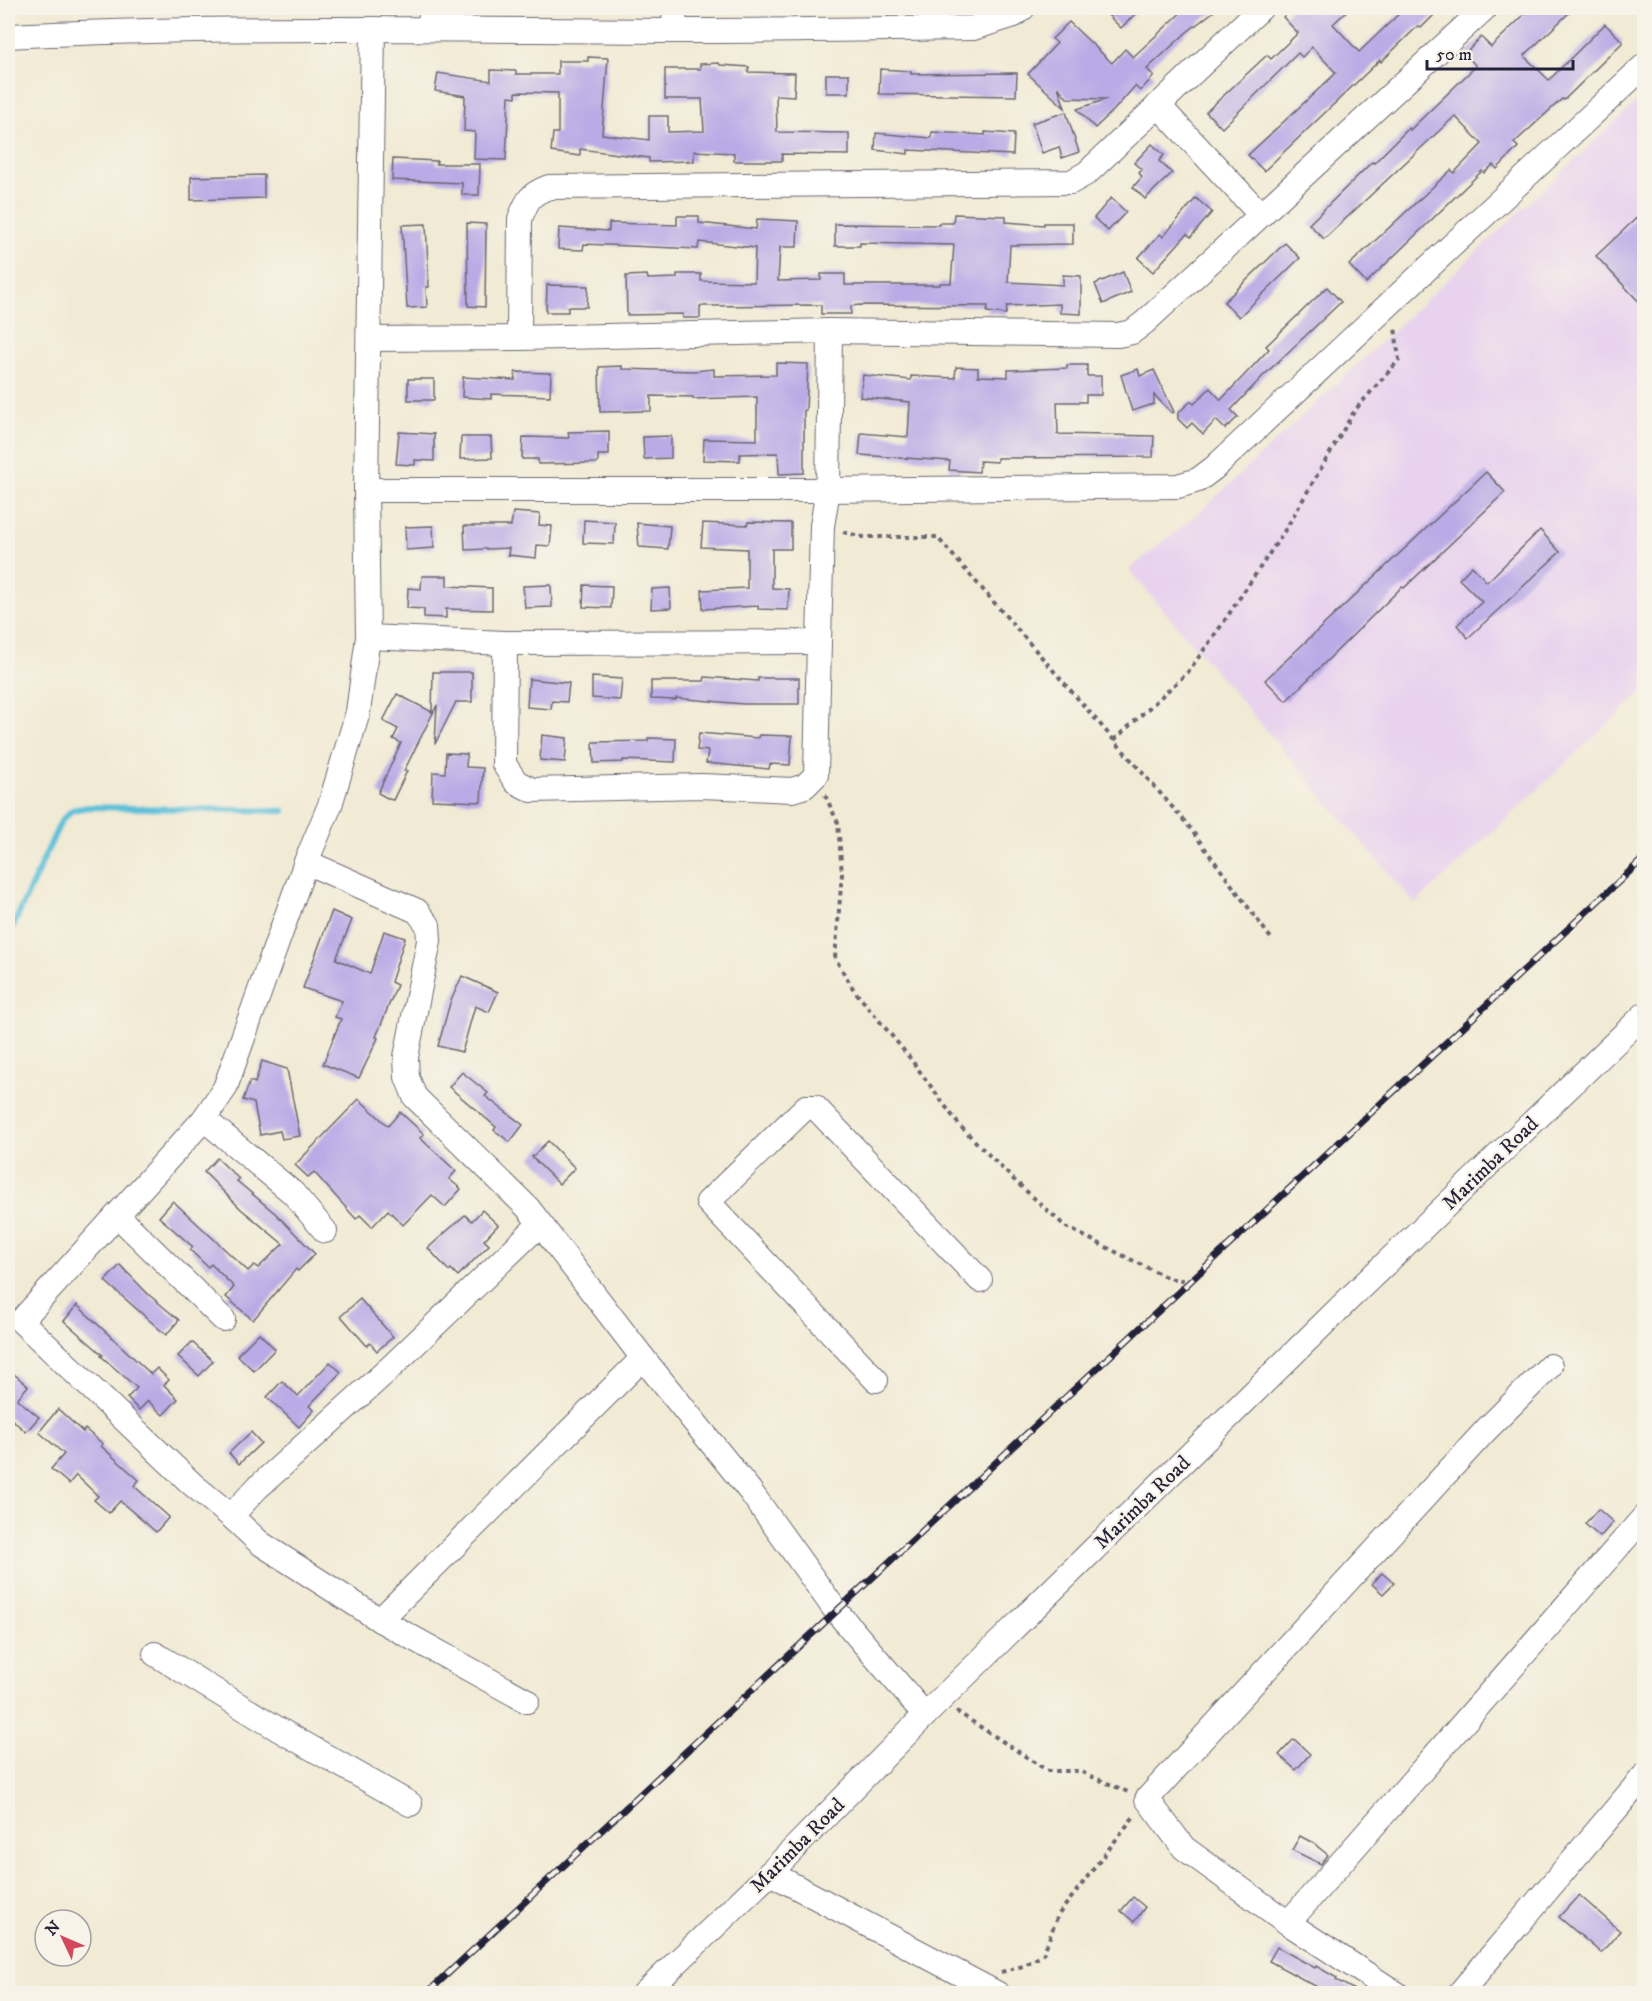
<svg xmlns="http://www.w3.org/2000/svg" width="1652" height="2001" font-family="'IM FELL DW Pica',serif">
	<rect width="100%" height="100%" fill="#f7f3e8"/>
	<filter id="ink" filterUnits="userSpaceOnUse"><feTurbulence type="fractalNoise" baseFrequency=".0167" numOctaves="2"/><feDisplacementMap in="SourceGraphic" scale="12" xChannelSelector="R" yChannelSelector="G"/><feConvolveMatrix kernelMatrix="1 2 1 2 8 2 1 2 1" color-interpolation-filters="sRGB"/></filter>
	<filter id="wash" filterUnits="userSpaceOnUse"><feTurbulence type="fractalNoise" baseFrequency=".008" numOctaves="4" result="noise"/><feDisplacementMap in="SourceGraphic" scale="24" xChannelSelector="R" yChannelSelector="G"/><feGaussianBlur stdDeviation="1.35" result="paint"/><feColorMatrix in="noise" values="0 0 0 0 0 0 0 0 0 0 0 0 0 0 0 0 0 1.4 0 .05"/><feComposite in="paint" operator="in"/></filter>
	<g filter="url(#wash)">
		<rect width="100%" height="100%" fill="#f1ead4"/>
		<path fill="#e8d2ee" d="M 1644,95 L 1644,690 L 1415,904 L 1129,570 L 1200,512 Z"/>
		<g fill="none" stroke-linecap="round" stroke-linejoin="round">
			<path stroke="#5bc0d9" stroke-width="6" d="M 8,934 L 14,924 L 61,821 L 72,810 L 88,807 L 284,811"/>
		</g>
		<g id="blocks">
			<g fill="#baaae6">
				<path d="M 1101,8 L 1141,8 L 1121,28 Z"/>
				<path d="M 1186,8 L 1218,8 L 1187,32 L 1147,69 L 1154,76 L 1140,91 L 1135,86 L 1114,110 L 1095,128 L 1077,109 L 1107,99 L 1067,98 L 1058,87 L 1065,108 L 1028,74 L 1057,43 L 1052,39 L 1069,22 L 1112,63 L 1125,49 L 1133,57 Z"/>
				<path d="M 1292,8 L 1350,8 L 1333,24 L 1359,52 L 1405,8 L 1441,8 L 1421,28 L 1418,26 L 1381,62 L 1380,60 L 1264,171 L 1248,155 L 1336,73 L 1312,47 L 1302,57 L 1298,53 L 1222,128 L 1206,112 L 1267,55 L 1271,59 L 1298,33 L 1283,17 Z"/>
				<path d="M 1531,8 L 1574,8 L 1524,56 L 1549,80 L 1605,24 L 1623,42 L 1564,100 L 1562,99 L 1514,143 L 1518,147 L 1497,169 L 1493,165 L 1484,173 L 1482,171 L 1366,283 L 1349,265 L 1451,170 L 1454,173 L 1482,144 L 1455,116 L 1324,239 L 1309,224 L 1372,162 L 1374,163 L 1409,128 L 1410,130 L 1476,66 L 1465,54 L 1481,37 L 1491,47 Z"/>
				<path d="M 588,57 L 608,58 L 602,134 L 649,140 L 649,116 L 668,116 L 668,132 L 704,131 L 702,99 L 665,99 L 665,69 L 700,69 L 700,64 L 719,63 L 720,65 L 749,67 L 748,72 L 795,73 L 794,96 L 776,95 L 777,132 L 849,133 L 849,155 L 782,154 L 782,161 L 734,161 L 734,153 L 694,151 L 694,161 L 649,162 L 649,158 L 580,149 L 580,156 L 551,152 L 553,133 L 558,133 L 558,93 L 516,92 L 516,97 L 509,96 L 506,160 L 474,159 L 475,132 L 464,131 L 465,96 L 435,91 L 438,73 L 491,81 L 491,70 L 516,71 L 516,74 L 558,74 L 558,61 L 588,61 Z"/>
				<path d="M 880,69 L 911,71 L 911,74 L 1017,73 L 1016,96 L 879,94 Z"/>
				<rect x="826" y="74" width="23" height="19"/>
				<path d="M 1066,112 L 1079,152 L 1062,158 L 1059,147 L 1042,153 L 1032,123 Z"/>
				<path d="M 932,132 L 985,135 L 985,132 L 1014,134 L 1013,155 L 908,150 L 908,154 L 875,150 L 876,133 L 931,138 Z"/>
				<path d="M 1152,144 L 1164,155 L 1159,161 L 1172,173 L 1145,199 L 1133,187 L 1142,177 L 1139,173 L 1142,170 L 1134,163 Z"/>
				<path d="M 393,159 L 437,161 L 436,164 L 480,164 L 479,195 L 462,195 L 462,183 L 392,180 Z"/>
				<path d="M 264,175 L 264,198 L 191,200 L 191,177 Z"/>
				<path d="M 1111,198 L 1126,212 L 1108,231 L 1094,218 Z"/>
				<path d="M 1196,198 L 1212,212 L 1191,237 L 1187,234 L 1153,272 L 1138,258 L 1160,234 L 1163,237 Z"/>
				<path d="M 1644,211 L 1644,307 L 1596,256 Z"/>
				<path d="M 954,214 L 1006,216 L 1006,222 L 1044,225 L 1044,223 L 1073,223 L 1073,244 L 1010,245 L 1008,282 L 1063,285 L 1063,275 L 1081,276 L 1081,314 L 1060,313 L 1060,304 L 1007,306 L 1006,314 L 987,312 L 988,306 L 860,305 L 851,306 L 851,314 L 821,314 L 821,305 L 700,306 L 700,318 L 683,318 L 683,314 L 627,315 L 626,276 L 647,275 L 648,279 L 677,278 L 677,274 L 701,274 L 701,281 L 754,282 L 755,248 L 699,242 L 698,249 L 584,244 L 583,250 L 558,249 L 559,228 L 609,231 L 609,223 L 677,225 L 677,216 L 699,216 L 699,223 L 756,229 L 757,219 L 798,221 L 797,247 L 780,247 L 778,281 L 821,280 L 821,274 L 845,274 L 845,285 L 940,285 L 940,283 L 951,283 L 954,245 L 860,243 L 860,246 L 835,246 L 835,224 L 939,225 L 939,223 L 953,223 Z"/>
				<path d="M 467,223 L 486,224 L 485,307 L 468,306 Z"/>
				<path d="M 426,224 L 429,287 L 426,287 L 427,307 L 407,308 L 402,225 Z"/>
				<path d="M 1285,243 L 1300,258 L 1239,317 L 1224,302 Z"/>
				<path d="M 1123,272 L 1131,292 L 1103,304 L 1095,284 Z"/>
				<path d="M 547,285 L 588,286 L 587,307 L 568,307 L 568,312 L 546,312 Z"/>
				<path d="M 1327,287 L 1341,302 L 1263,376 L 1231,410 L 1238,417 L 1225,429 L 1216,420 L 1203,434 L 1192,423 L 1187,428 L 1178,419 L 1178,413 L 1191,401 L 1194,404 L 1210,388 L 1221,400 L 1269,349 L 1266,346 Z"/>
				<path d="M 776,363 L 808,364 L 806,410 L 804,410 L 804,473 L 779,474 L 778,453 L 740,454 L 740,461 L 703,460 L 704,439 L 757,440 L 757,397 L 693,399 L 693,397 L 651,396 L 651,411 L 600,412 L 599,367 L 622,366 L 622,369 L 693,371 L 714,369 L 714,376 L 776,375 Z"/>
				<path d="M 1067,365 L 1087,365 L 1087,376 L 1101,376 L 1101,395 L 1086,395 L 1086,402 L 1057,402 L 1058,434 L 1056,434 L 1154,436 L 1153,457 L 997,458 L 997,462 L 980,461 L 979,472 L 949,470 L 950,461 L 859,455 L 861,433 L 908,437 L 910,402 L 860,397 L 863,375 L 911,380 L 911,376 L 955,378 L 956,367 L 978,368 L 978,376 L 1008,377 L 1008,370 L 1067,368 Z"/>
				<path d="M 1138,369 L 1140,376 L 1154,370 L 1174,412 L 1172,413 L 1154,395 L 1154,404 L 1132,411 L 1121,375 Z"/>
				<path d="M 515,372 L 551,373 L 550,396 L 491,394 L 491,399 L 462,397 L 463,377 L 515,380 Z"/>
				<rect x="408" y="379" width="26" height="21"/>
				<path d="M 609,431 L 609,455 L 598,455 L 598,463 L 538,464 L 538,459 L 522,459 L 523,437 L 569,438 L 568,432 Z"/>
				<path d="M 399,432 L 434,434 L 434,461 L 415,460 L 415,465 L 396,464 Z"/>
				<path d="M 671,436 L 671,458 L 644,459 L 643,437 Z"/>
				<path d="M 461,437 L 491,437 L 492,458 L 460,459 Z"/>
				<path d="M 1486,472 L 1505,492 L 1404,588 L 1402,587 L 1286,701 L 1265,680 Z"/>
				<path d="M 513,512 L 540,514 L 539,525 L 552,526 L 550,546 L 537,545 L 536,558 L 508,555 L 509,548 L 465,550 L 464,526 L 511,526 Z"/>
				<path d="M 584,520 L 615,522 L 614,544 L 583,543 Z"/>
				<path d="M 748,522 L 791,523 L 791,549 L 772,549 L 772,588 L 789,589 L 788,610 L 758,609 L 758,606 L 703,609 L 702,590 L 747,588 L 747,549 L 701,547 L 703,523 L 747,525 Z"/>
				<path d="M 637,523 L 670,526 L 668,549 L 639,547 Z"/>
				<path d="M 433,526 L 434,548 L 406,550 L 405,527 Z"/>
				<path d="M 1540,530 L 1560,552 L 1468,638 L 1457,625 L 1482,602 L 1459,579 L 1472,566 L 1487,582 Z"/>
				<path d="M 422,576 L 447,576 L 447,586 L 492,588 L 492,610 L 446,609 L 446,618 L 424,617 L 424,609 L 407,608 L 408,588 L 421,589 Z"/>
				<path d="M 551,585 L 552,607 L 525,608 L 523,586 Z"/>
				<path d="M 584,585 L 612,586 L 611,608 L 583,607 Z"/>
				<path d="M 670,588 L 671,608 L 651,609 L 652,589 Z"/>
				<path d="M 433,672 L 472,672 L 472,702 L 456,702 L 435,744 L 437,705 L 404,771 L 407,771 L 393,800 L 389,799 L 378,793 L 401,743 L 393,739 L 398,729 L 383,721 L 397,694 L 432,712 Z"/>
				<path d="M 592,677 L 622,679 L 620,700 L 592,698 Z"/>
				<path d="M 705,677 L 758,681 L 758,678 L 799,678 L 799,704 L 743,704 L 676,698 L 676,700 L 651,699 L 651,681 L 704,681 Z"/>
				<path d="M 529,679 L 569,683 L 567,702 L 552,701 L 551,709 L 527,707 Z"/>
				<path d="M 699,733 L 758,738 L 759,735 L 792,736 L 790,765 L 770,764 L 769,769 L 706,763 L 708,751 L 697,750 Z"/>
				<path d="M 542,735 L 567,738 L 565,762 L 540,760 Z"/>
				<path d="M 648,738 L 676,739 L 675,762 L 623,760 L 623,762 L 594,763 L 593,742 L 648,741 Z"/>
				<path d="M 446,753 L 467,754 L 466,767 L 483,768 L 481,802 L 432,800 L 433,772 L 445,773 Z"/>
				<path d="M 332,911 L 352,920 L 336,959 L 370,974 L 384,931 L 405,938 L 391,982 L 397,985 L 376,1037 L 378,1038 L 359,1078 L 323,1064 L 341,1019 L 335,1017 L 342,1001 L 303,988 Z"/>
				<path d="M 462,976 L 498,992 L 489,1012 L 475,1006 L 462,1052 L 438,1046 L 450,1003 Z"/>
				<path d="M 262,1061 L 287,1069 L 300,1136 L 282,1139 L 280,1131 L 260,1135 L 254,1103 L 243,1100 L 250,1081 L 255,1083 Z"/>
				<path d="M 462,1072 L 488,1093 L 485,1096 L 523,1125 L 510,1142 L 494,1130 L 496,1127 L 449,1087 Z"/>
				<path d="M 359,1099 L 388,1126 L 400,1112 L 424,1134 L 420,1138 L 456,1171 L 449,1179 L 461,1189 L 445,1207 L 432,1195 L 403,1225 L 388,1210 L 372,1227 L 360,1215 L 356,1219 L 314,1172 L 308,1177 L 295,1165 Z"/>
				<path d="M 548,1141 L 575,1168 L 559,1184 L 532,1157 Z"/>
				<path d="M 217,1158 L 239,1179 L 237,1181 L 276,1214 L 315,1254 L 298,1271 L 296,1269 L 253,1320 L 226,1297 L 234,1287 L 211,1264 L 208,1267 L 190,1250 L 193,1247 L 159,1217 L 173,1201 L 248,1271 L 254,1265 L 258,1268 L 283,1244 L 241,1209 L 204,1172 Z"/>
				<path d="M 482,1210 L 498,1225 L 484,1240 L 489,1245 L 458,1276 L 451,1269 L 449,1271 L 428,1248 L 465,1215 L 472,1221 Z"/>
				<path d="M 120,1265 L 148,1294 L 179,1320 L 166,1335 L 105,1281 Z"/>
				<path d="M 360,1299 L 393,1337 L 377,1351 L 370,1343 L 367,1346 L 341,1316 Z"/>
				<path d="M 77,1305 L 151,1374 L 157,1368 L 169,1380 L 164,1385 L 178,1399 L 163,1415 L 148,1401 L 139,1410 L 127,1398 L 137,1388 L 101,1356 L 103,1355 L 64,1321 Z"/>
				<path d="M 259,1333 L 275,1349 L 254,1371 L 237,1355 Z"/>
				<path d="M 192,1342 L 213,1361 L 199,1376 L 178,1356 Z"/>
				<path d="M 330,1362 L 341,1372 L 309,1406 L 314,1410 L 299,1427 L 267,1397 L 282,1381 L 298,1396 Z"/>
				<path d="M 14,1374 L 28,1386 L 17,1399 L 39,1417 L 26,1432 L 8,1416 L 8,1382 Z"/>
				<path d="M 58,1409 L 83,1432 L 85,1429 L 103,1444 L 101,1446 L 139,1480 L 134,1486 L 169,1517 L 156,1532 L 120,1501 L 109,1513 L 94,1500 L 98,1496 L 76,1475 L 69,1484 L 51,1469 L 64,1454 L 39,1432 Z"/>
				<path d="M 251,1432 L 261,1443 L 239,1464 L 229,1453 Z"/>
				<path d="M 1598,1509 L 1613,1522 L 1600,1537 L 1585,1524 Z"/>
				<path d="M 1382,1573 L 1394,1583 L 1383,1594 L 1372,1584 Z"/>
				<path d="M 1294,1739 L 1310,1754 L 1296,1770 L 1279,1755 Z"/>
				<path d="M 1300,1836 L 1313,1843 L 1328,1855 L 1321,1864 L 1292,1850 Z"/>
				<path d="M 1579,1895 L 1620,1931 L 1601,1953 L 1559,1917 Z"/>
				<path d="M 1133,1897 L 1145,1907 L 1134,1922 L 1121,1911 Z"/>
				<path d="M 1277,1947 L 1315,1968 L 1316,1966 L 1337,1978 L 1336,1980 L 1353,1989 L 1350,1994 L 1330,1994 L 1269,1961 Z"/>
			</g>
		</g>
	</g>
	<g filter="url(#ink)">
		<use href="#blocks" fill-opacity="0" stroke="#6a6871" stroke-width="1.5"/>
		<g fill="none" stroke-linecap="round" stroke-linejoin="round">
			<defs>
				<g id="minor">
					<path d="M 674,8 L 675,31"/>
					<path d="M 373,29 L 366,490 L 368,637 L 358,712 L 330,805 L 306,862 L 225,1088 L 204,1119 L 21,1321 L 192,1484 L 231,1516 L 257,1488 L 391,1367 L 540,1224"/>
					<path d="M 427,29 L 434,8"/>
					<path d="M 8,36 C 229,25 451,30 672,31 C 772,31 873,29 973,28 L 1014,15 L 1023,8"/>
					<path d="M 1158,105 L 1261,215"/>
					<path d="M 519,338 L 830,331 L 1118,335 L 1132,332 L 1145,322 L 1485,8"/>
					<path d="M 369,339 L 519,338 L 520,219 C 527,200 530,194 549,187 L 1071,182 L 1087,173 L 1261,8"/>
					<path d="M 366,490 L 828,490 L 1178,486 L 1198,480 L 1214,468 L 1644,66"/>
					<path d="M 368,637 L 505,643 L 819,642 L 822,526 L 828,490 L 830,331"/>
					<path d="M 505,643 L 504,764 L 516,782 L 532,790 L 702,786 L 792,790 L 805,786 L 816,775 L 819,642"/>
					<path d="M 306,862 L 417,911 L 428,925 L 429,941 L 406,1057 L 407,1077 L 415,1097 L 528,1208 L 643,1358 L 750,1491 L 836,1611 L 925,1715"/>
					<path d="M 204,1119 L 293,1193 L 325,1231"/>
					<path d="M 117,1215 L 223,1319"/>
					<path d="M 876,1380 L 708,1202 L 806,1107 L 815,1107 L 980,1280"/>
					<path d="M 231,1516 L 260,1543 L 380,1620 L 527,1701"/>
					<path d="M 380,1620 L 643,1358"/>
					<path d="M 155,1654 L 278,1729 L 410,1804"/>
					<path d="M 770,1873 L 998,1994"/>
					<path d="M 1288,1923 L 1644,1517"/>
					<path d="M 644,1994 L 770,1873 L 925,1715 L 1357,1291 L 1644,1015"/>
					<path d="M 1397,1994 L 1288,1923 L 1184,1848 L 1147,1799 L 1486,1430 L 1550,1366"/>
					<path d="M 1459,1994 L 1644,1776"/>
				</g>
			</defs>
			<use href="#minor" stroke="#6a6871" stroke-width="26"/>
			<g stroke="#6a6871" stroke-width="4" stroke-dasharray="4.5 4.5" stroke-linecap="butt">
				<path d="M 843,532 L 863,537 L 937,537 L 1187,824 L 1273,941"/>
				<path d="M 1114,740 L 1188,672 L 1221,626 L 1287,527 L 1355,410 L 1399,360 L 1395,327"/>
				<path d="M 825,795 L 838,823 L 842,874 L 835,958 L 854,990 L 910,1058 L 960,1126 L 1013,1179 L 1066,1227 L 1168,1278 L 1195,1282"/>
				<path d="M 956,1711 L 1048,1771 L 1079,1771 L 1128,1792"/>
				<path d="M 1001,1972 L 1023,1966 L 1043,1955 L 1058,1915 L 1135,1815"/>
			</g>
			<use href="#minor" stroke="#fff" stroke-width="24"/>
			<defs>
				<path id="rail" d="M 426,1994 L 1644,858"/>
			</defs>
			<use href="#rail" stroke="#22223b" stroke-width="7"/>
			<use href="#rail" stroke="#f7f3e8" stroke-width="4.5" stroke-dasharray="14" stroke-linecap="butt"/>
		</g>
	</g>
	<g text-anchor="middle" stroke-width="4.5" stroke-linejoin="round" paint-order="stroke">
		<g font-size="21" fill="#22223b" stroke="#f7f3e8">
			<text transform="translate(1490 1163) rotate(-44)" y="7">Marimba Road</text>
			<text transform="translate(1142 1502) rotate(-44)" y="7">Marimba Road</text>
			<text transform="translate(797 1845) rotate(-45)" y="7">Marimba Road</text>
		</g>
	</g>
	<rect width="1652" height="2001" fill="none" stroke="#f7f3e8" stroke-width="30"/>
	<g transform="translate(63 1938) rotate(314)"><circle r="28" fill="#f7f3e8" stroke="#a29fa3" stroke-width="1.5"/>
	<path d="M0-4.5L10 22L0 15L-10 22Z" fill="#d1495b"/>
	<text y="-9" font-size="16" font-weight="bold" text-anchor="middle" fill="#22223b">N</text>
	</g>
	<path d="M1427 60v9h146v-9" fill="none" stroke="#22223b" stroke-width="3"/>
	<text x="1436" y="60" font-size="18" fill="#22223b" stroke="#f7f3e8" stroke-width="4.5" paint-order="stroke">50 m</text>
</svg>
